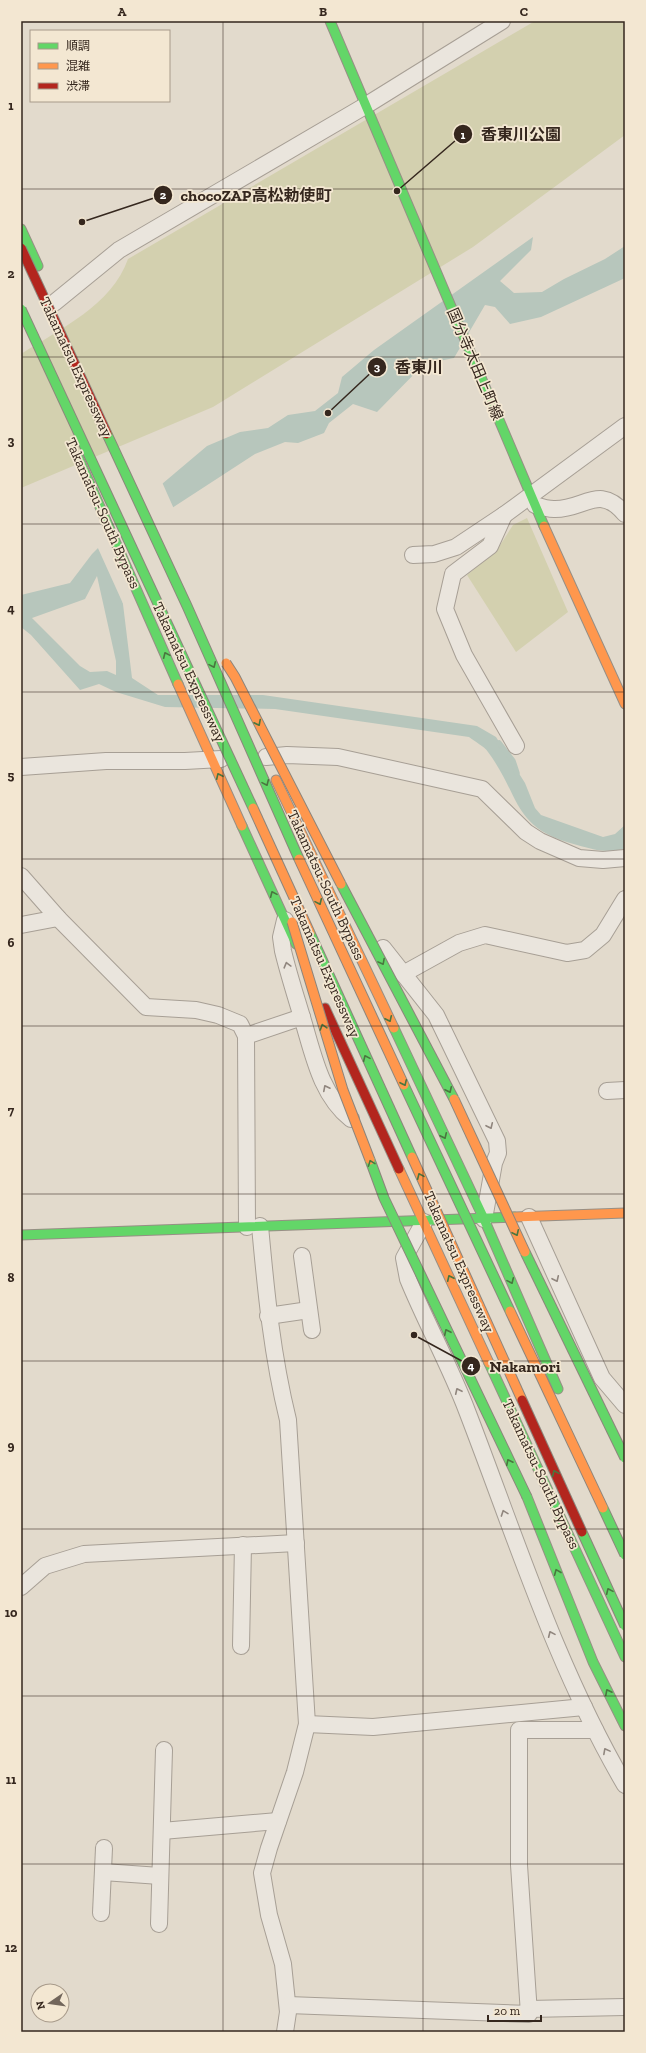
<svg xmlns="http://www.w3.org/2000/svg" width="646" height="2053" font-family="'Zilla Slab','Noto Sans JP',serif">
	<rect width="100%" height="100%" fill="#e2dacc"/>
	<g fill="#d3d0af">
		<path d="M 535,21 L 625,21 L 625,135 L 473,247 L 213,407 L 21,488 L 21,354 C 60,329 112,305 128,259 Z"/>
		<path d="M 527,518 L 568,612 L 516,652 L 467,575 L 497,550 L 513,525 Z"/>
	</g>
	<path fill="#b7c6bc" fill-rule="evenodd" d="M 533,237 L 531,250 L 500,281 L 514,293 L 542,292 L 564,279 L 605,259 L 625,246 L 625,278 L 541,317 L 510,324 L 495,307 L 485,305 L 454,358 L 424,364 L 377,412 L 353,404 L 329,423 L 324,433 L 298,443 L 285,442 L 255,454 L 172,508 L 117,555 L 132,678 L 158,695 L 263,695 L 477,726 L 496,737 L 525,783 L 535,808 L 541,815 L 603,837 L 615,834 L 625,825 L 625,849 C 605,853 595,850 577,845 C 511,828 522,798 488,752 C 484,746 475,742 469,737 L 275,709 L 165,707 L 116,692 L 99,684 L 80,690 L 31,635 L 21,627 L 21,595 L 70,583 L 92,554 L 162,484 L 207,446 L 240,432 L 268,428 L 288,415 L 315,411 L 338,393 L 342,377 L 374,350 ZM 97,576 L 116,661 L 116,675 L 107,671 L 90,672 L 80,666 L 32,618 L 85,599 Z"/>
	<path fill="#e2dacc" d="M 162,482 L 174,509 L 119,556 L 125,608 L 97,546 Z"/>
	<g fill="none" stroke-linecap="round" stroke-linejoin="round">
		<path stroke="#b7c6bc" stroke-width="5.5" d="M 499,743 L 513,761 L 517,773"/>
		<defs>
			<g id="street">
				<path d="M 54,303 L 119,250 L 365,106 L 502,21"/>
				<path d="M 535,505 C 541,507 548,509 554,509 C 584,510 599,483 625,514"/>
				<path d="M 504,515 L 490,546 L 453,574 L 445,609 L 464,655 L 516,746"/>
				<path d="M 413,555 L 434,554 L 456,547 L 504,515 L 625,426"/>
				<path d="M 266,757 L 287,755 L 338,757 L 482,789 L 526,832 L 540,841 L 579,858 L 603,860 L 625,858"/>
				<path d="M 21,767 L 106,761 L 185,761 L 221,759"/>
				<path d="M 21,876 L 58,918 L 146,1007 L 196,1010 L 218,1015 L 240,1024 L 246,1036"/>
				<path d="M 285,920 L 281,937 L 283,951 C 289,976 297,1000 304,1024 C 314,1058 322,1096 351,1119"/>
				<path d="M 21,925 L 58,918"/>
				<path d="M 383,948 L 436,1015 L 497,1141 L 498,1153 L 494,1163 L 484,1219"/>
				<path d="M 403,974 L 459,943 L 485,935 L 567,953 L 585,950 L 603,935 L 625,899"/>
				<path d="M 607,1091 L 625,1090"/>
				<path d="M 529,1217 L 602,1378 L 625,1405"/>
				<path d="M 424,1222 L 404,1258 L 408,1279 C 426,1323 450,1366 467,1411 C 516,1538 556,1667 625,1785"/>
				<path d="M 260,1226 C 266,1292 272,1355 288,1420 L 307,1724 L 295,1772 L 269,1848 L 262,1873 L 269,1915 L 283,1964 L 288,2012 L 285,2032"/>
				<path d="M 247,1227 L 246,1036 L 302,1017"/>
				<path d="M 302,1256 L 312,1330"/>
				<path d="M 268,1316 L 309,1310"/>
				<path d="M 21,1587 L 45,1566 L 84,1554 L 296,1543"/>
				<path d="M 241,1646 L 243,1545"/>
				<path d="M 307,1724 L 373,1727 L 584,1707"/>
				<path d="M 162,1831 L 278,1821"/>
				<path d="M 103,1872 L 160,1876"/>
				<path d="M 101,1913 L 104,1848"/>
				<path d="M 159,1924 L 164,1750"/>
				<path d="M 288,2005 L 529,2014 L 519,1865 L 519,1730 L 595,1730"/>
				<path d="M 528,2009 L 625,2007"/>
			</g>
			<g id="fast">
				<path d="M 330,21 L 544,526"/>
				<path d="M 21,229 L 38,266"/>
				<path d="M 78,457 L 178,684"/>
				<path d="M 242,826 L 296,944"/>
				<path d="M 394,1028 L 484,1219 L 558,1389"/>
				<path d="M 21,1235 L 514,1217"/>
				<path d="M 489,1363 L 625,1657"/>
				<path d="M 527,1497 L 593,1662 L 625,1726"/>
			</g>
			<g id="slow">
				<path d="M 544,526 L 625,704"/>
				<path d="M 178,684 L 242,826"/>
				<path d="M 276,780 L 394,1028"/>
				<path d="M 399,1169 L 489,1363"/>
				<path d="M 514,1217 L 625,1213"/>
			</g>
			<path id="jam" d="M 325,1008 L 399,1169"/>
		</defs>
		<use href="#street" stroke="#a79f95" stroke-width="18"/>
		<use href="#fast" stroke="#978f85" stroke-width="11"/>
		<use href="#slow" stroke="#978f85" stroke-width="11"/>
		<use href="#jam" stroke="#978f85" stroke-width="11"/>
		<use href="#street" stroke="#eae5dd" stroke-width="16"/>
		<use href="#fast" stroke="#63d668" stroke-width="9"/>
		<use href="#slow" stroke="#ff974d" stroke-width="9"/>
		<use href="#jam" stroke="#b3261e" stroke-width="9"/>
		<defs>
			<g id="fast-bridge">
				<path d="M 21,309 L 253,808"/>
				<path d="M 107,434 L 187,606 L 299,859"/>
				<path d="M 341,884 L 454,1099"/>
				<path d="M 310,933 L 412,1157"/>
				<path d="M 404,1085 L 510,1311"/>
				<path d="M 370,1160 L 384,1198 L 527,1497"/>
				<path d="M 525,1252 L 625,1458"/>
				<path d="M 603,1508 L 625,1555"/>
				<path d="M 582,1532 L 625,1626"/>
			</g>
			<g id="slow-bridge">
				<path d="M 226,663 L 235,677 L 341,884"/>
				<path d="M 253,808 L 310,933"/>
				<path d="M 299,859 L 404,1085"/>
				<path d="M 292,922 L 343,1090 L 370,1160"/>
				<path d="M 454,1099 L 525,1252"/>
				<path d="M 412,1157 L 522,1400"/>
				<path d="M 510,1311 L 603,1508"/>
			</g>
			<g id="jam-bridge">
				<path d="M 21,248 L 107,434"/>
				<path d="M 522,1400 L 582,1532"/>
			</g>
		</defs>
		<use href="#fast-bridge" stroke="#8d857c" stroke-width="11" stroke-linecap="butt"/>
		<use href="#slow-bridge" stroke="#8d857c" stroke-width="11" stroke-linecap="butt"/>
		<use href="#jam-bridge" stroke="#8d857c" stroke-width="11" stroke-linecap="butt"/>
		<use href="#fast-bridge" stroke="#63d668" stroke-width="9"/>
		<use href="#slow-bridge" stroke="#ff974d" stroke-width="9"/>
		<use href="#jam-bridge" stroke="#b3261e" stroke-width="9"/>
	</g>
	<defs><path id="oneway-chevron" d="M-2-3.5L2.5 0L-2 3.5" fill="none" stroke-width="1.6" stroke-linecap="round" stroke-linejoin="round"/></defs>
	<g stroke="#4a763f">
		<use href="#oneway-chevron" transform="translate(166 655) rotate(-114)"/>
		<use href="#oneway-chevron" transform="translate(213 665) rotate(66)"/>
		<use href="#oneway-chevron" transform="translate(258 723) rotate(63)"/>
		<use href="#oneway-chevron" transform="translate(219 776) rotate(-115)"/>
		<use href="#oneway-chevron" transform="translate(266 783) rotate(66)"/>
		<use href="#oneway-chevron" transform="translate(273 894) rotate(-114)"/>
		<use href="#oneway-chevron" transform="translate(319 902) rotate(66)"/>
		<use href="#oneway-chevron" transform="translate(382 962) rotate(62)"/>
		<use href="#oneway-chevron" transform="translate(389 1019) rotate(65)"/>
		<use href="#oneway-chevron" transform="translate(323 1027) rotate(-107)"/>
		<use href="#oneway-chevron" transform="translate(366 1058) rotate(-114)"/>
		<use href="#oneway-chevron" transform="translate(404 1083) rotate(65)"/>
		<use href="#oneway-chevron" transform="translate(449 1090) rotate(65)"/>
		<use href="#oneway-chevron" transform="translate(444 1136) rotate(65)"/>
		<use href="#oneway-chevron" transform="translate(371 1163) rotate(-111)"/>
		<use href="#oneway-chevron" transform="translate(420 1176) rotate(-114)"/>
		<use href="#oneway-chevron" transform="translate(516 1233) rotate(65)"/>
		<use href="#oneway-chevron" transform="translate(450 1278) rotate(-115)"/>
		<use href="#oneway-chevron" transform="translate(511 1281) rotate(66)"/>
		<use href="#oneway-chevron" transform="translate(447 1332) rotate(-115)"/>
		<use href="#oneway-chevron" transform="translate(509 1462) rotate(-116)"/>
		<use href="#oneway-chevron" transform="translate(555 1473) rotate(-114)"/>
		<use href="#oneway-chevron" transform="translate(557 1572) rotate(-112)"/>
		<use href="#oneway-chevron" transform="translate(609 1591) rotate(-114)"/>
		<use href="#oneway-chevron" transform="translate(608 1692) rotate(-117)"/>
	</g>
	<g stroke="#90867e">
		<use href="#oneway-chevron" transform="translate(287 965) rotate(-105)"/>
		<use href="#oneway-chevron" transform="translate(326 1088) rotate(-117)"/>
		<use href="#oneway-chevron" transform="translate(490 1126) rotate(65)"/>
		<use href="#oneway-chevron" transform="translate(556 1279) rotate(65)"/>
		<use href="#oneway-chevron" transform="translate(458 1391) rotate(-115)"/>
		<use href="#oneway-chevron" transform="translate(504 1513) rotate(-110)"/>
		<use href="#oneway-chevron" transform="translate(551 1634) rotate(-114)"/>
		<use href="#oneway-chevron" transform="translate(606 1751) rotate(-118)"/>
	</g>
	<path fill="none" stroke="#35271e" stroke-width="1" stroke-opacity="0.55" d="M 223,21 L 223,2032M 423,21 L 423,2032M 21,189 L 625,189M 21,357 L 625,357M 21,524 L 625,524M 21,692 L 625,692M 21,859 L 625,859M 21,1026 L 625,1026M 21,1194 L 625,1194M 21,1361 L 625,1361M 21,1529 L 625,1529M 21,1696 L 625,1696M 21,1864 L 625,1864"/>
	<g text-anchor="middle" stroke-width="3.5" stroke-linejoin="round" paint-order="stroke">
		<g font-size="15" fill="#35271e" stroke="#f3e7d2">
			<text transform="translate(475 364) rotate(67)" y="5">国分寺太田上町線</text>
			<text transform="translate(76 367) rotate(65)" y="5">Takamatsu Expressway</text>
			<text transform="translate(103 513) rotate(66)" y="5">Takamatsu-South Bypass</text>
			<text transform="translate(189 672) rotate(65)" y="5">Takamatsu Expressway</text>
			<text transform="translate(326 885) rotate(65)" y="5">Takamatsu-South Bypass</text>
			<text transform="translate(325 967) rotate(66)" y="5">Takamatsu Expressway</text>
			<text transform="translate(459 1262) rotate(66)" y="5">Takamatsu Expressway</text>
			<text transform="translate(541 1474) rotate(65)" y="5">Takamatsu-South Bypass</text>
		</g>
	</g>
	<path fill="none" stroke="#35271e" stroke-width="1.5" d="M397 191L463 134M82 222L163 195M328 413L377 367M414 1335L471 1366"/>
	<g fill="#35271e" stroke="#f3e7d2" stroke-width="1.5">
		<circle cx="397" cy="191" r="4"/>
		<circle cx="82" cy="222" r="4"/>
		<circle cx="328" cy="413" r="4"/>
		<circle cx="414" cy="1335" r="4"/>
		<circle cx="463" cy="134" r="10"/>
		<circle cx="163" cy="195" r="10"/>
		<circle cx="377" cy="367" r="10"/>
		<circle cx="471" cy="1366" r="10"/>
	</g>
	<g font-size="12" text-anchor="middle" font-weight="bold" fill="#fff">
		<text x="463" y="139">1</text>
		<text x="163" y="199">2</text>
		<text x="377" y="371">3</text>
		<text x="471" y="1370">4</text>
	</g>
	<g font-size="16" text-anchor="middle" font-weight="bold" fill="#35271e" stroke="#f3e7d2" stroke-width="3.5" stroke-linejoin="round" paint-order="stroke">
		<text x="521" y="140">香東川公園</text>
		<text x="256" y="201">chocoZAP高松勅使町</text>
		<text x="419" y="373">香東川</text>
		<text x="525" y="1372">Nakamori</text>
	</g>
	<rect width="646" height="2053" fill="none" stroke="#f3e7d2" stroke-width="44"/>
	<rect x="30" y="30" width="140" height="72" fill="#f3e7d2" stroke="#a79a8a"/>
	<rect x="38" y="43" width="20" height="6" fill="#63d668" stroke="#a79a8a"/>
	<text x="66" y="50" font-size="12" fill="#35271e">順調</text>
	<rect x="38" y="63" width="20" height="6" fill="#ff974d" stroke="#a79a8a"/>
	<text x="66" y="70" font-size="12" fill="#35271e">混雑</text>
	<rect x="38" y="83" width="20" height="6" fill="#b3261e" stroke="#a79a8a"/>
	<text x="66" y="90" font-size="12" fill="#35271e">渋滞</text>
	<g transform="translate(50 2003) rotate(257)"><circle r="19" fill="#f3e7d2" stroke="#a79a8a"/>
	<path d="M0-3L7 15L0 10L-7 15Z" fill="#72665b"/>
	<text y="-6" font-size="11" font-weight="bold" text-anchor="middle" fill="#35271e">N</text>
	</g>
	<path d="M488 2015v6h53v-6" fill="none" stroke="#35271e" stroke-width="2"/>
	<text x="494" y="2015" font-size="12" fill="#35271e" stroke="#f3e7d2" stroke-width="3" paint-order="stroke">20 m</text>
	<rect x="22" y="22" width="602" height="2009" fill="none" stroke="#35271e" stroke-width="1.5"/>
	<g font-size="13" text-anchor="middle" font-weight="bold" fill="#35271e">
		<text x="122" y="16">A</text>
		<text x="323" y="16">B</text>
		<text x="524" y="16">C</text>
		<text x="11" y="110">1</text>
		<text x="11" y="278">2</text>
		<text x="11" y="445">3</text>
		<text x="11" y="613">4</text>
		<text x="11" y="780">5</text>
		<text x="11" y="947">6</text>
		<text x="11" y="1115">7</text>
		<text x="11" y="1282">8</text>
		<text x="11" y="1450">9</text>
		<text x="11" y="1617">10</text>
		<text x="11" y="1784">11</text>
		<text x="11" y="1952">12</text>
	</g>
</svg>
